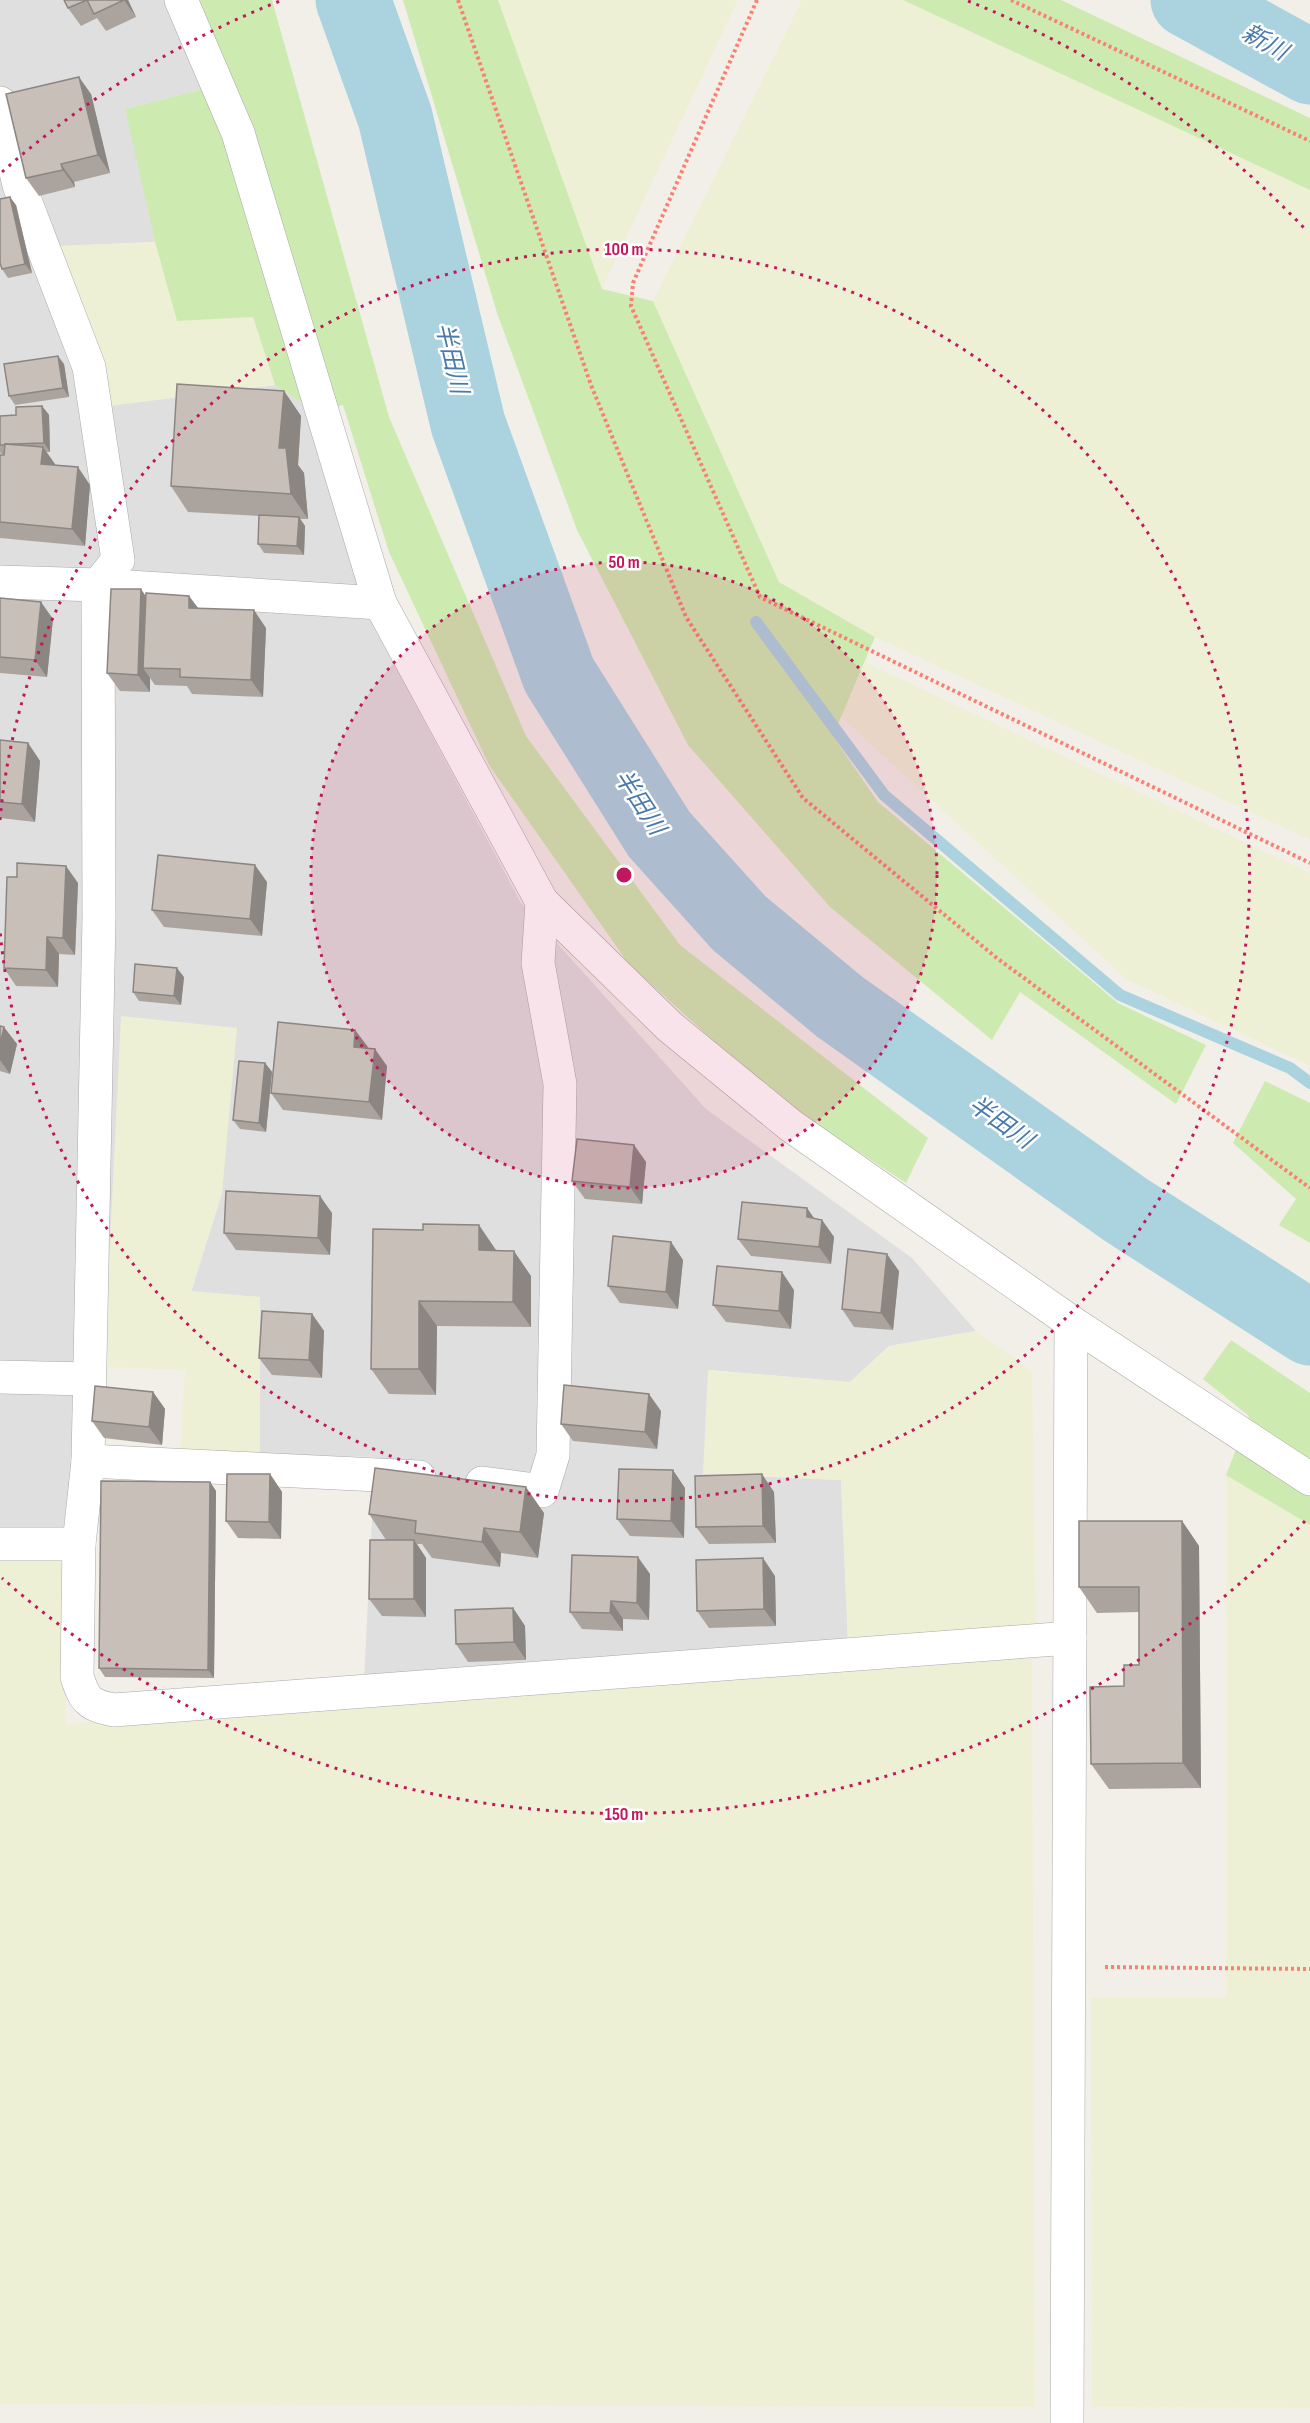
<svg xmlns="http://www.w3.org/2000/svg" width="1310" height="2423" font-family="'Sofia Sans Condensed','Noto Sans JP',sans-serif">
	<rect width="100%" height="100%" fill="#f2efe9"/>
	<path fill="#e0dfdf" d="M 0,0 L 169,0 L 203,89 L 126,109 L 155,242 L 60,246 L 107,406 L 275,385 L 316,412 L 374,627 L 521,903 L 706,1109 L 912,1258 L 976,1331 L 889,1346 L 850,1382 L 709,1370 L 704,1474 L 841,1480 L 848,1642 L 363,1702 L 375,1457 L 260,1454 L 260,1297 L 191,1292 L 222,1193 L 104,1367 L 94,1534 L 0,1533 Z"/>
	<g fill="#eef0d5">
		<path d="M 498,0 L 738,0 L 602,289 Z"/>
		<path d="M 802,0 L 903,0 L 1310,190 L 1310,840 L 875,637 L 779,582 L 653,301 Z"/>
		<path d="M 155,242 L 177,321 L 253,317 L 275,385 L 107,406 L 60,246 Z"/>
		<path d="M 865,662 L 1310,873 L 1310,1066 L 1126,979 L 841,717 Z"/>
		<path d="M 121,1016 L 237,1028 L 222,1193 L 191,1291 L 260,1297 L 260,1454 L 180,1454 L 185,1370 L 104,1367 Z"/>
		<path d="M 976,1331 L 1032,1371 L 1036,1626 L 848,1642 L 841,1480 L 703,1474 L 708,1370 L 850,1382 L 889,1346 Z"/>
		<path d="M 1226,1475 L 1310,1525 L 1310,2408 L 1092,2407 L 1091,1998 L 1226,1997 Z"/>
		<path d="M 0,1561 L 65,1561 L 66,1724 L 1032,1654 L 1035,2407 L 0,2404 Z"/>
	</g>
	<g fill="#cdebb0">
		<path d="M 169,0 L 272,0 L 389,417 L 526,736 L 680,945 L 928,1138 L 906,1183 L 775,1097 L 628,963 L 489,765 L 389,552 L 343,405 L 316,412 L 275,385 L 253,317 L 177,321 L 155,242 L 125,109 L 203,89 Z"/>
		<path d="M 403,0 L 498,0 L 602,289 L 653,301 L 779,582 L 875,637 L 833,736 L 878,802 L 1118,1003 L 1206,1045 L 1176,1104 L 1020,992 L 992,1040 L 830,907 L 688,745 L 577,530 L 497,313 Z"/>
		<path d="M 903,0 L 1061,0 L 1310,118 L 1310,190 Z"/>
		<path d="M 1265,1081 L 1310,1103 L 1310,1243 L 1279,1225 L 1296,1199 L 1233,1143 Z"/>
		<path d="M 1231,1340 L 1310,1393 L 1310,1525 L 1226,1475 L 1249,1416 L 1203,1379 Z"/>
	</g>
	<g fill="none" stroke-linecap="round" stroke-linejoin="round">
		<path stroke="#aad3df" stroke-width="12" d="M 756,622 L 884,795 L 1120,995 L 1290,1068 L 1310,1083"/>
		<g stroke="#aad3df" stroke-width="75">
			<path d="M 353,0 L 395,117 L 468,424 L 559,675 L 659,834 L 739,923 L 840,1007 L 1126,1210 L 1310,1328"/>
			<path d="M 1188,0 L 1310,67"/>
		</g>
		<defs>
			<g id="minor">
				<path d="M 181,0 L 238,133 L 380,603 L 542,902 L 670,1027 L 790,1125 L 1071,1322 L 1310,1479"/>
				<path d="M 0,103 L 19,185 L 89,367 L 118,560 L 98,585 L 99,917 L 88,1461 L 79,1544 L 77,1677 C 85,1701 89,1705 114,1710 L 1070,1638"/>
				<path d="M 0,582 L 98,585 L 380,603"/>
				<path d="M 0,1377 L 89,1379"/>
				<path d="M 88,1461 L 419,1477"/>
				<path d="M 482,1483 L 542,1491 L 553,1455 L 560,1084 L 538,963 L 542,902"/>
				<path d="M 0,1544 L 79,1544"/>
				<path d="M 1067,2423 L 1071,1322"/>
			</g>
		</defs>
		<use href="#minor" stroke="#a9a9a9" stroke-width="34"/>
		<g stroke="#fa8072" stroke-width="4" stroke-dasharray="3 3" stroke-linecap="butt">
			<path d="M 458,0 L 591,385 L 686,617 L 803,798 L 998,959 L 1310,1188"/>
			<path d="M 757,0 L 633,283 L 631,306 L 760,597 L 1310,863"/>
			<path d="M 1011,0 L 1310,141"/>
			<path d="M 1105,1967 L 1310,1969"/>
		</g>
		<use href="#minor" stroke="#fff" stroke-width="33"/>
	</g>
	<g fill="#aba49e">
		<path d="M 64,0 L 128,0 L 136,17 L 106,31 L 97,18 L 81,26 L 68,8 Z"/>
		<path d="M 91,94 L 110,173 L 74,182 L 75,187 L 39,196 L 26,178 Z"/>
		<path d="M 16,205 L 32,273 L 8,278 L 2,269 Z"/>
		<path d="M 64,364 L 69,397 L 15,405 L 9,396 Z"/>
		<path d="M 284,391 L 301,416 L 298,465 L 304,473 L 308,519 L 300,519 L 305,526 L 304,555 L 264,553 L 258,544 L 259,516 L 188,512 L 171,486 Z"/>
		<path d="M 42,406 L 49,415 L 50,452 L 46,452 L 55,465 L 90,485 L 85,546 L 0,538 L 0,455 L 4,455 L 4,454 L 1,454 L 0,452 L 0,445 L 16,415 Z"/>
		<path d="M 146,597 L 198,608 L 266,628 L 263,697 L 192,694 L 187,686 L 155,685 L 150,678 L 150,692 L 120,691 L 107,673 Z"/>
		<path d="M 0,598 L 53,619 L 47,677 L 0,673 Z"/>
		<path d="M 0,740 L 28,743 L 40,761 L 35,822 L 0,818 Z"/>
		<path d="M 267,882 L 262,936 L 164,927 L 152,910 Z"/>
		<path d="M 78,883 L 75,955 L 59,954 L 58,987 L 16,986 L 4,968 Z"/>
		<path d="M 184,977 L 181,1005 L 139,1001 L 133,992 Z"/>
		<path d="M 0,1026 L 17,1044 L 10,1074 L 0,1071 Z"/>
		<path d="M 355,1030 L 368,1048 L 387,1066 L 382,1120 L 283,1110 L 271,1093 Z"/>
		<path d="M 265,1063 L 272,1072 L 266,1132 L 240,1129 L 233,1120 Z"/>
		<path d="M 634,1145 L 646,1162 L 642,1204 L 585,1199 L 572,1181 Z"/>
		<path d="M 332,1213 L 330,1255 L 236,1250 L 224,1233 Z"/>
		<path d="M 815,1219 L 822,1220 L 834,1237 L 831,1264 L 751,1256 L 738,1239 Z"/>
		<path d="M 373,1229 L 496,1250 L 531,1276 L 531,1327 L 437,1326 L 436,1395 L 389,1394 L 371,1369 Z"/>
		<path d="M 671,1242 L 683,1260 L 678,1309 L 620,1303 L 608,1286 Z"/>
		<path d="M 899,1271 L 893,1330 L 854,1327 L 842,1309 Z"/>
		<path d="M 794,1290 L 791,1329 L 726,1322 L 713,1305 Z"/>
		<path d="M 312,1314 L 324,1331 L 322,1378 L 272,1375 L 259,1358 Z"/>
		<path d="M 153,1392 L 165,1409 L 162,1445 L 104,1438 L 92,1421 Z"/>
		<path d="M 661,1411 L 657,1449 L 573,1441 L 561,1424 Z"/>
		<path d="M 270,1474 L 282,1492 L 281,1539 L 238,1538 L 226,1521 Z"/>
		<path d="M 210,1482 L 216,1491 L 214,1678 L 105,1677 L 99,1668 Z"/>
		<path d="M 685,1488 L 684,1538 L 630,1536 L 617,1519 Z"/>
		<path d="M 774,1492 L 776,1543 L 709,1544 L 696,1527 Z"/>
		<path d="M 544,1513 L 538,1558 L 501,1553 L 500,1567 L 432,1558 L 422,1544 L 417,1544 L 426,1558 L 426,1617 L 382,1616 L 369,1599 L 386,1540 L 369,1514 Z"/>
		<path d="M 1182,1521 L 1199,1546 L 1201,1788 L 1109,1789 L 1091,1764 L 1124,1686 L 1139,1665 L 1139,1612 L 1097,1613 L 1079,1587 Z"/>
		<path d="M 650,1574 L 649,1620 L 623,1619 L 623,1631 L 582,1629 L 570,1612 Z"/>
		<path d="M 775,1576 L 776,1626 L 709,1628 L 697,1611 Z"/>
		<path d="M 513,1608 L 525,1626 L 526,1660 L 468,1662 L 456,1644 Z"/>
	</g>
	<g fill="#8b8681">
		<path d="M 124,0 L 128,0 L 136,17 Z"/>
		<path d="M 79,77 L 91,94 L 110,173 L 98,155 Z"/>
		<path d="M 61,164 L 74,182 L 75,187 L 63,170 Z"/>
		<path d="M 10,197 L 16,205 L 32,273 L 25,264 Z"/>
		<path d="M 58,356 L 64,364 L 69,397 L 63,388 Z"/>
		<path d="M 284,391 L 301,416 L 298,465 L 304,473 L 308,519 L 291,494 L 279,448 Z"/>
		<path d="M 42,406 L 49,415 L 50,452 L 44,443 Z"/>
		<path d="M 43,447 L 55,464 L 53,481 L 41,464 Z"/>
		<path d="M 78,467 L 90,485 L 85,546 L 72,529 Z"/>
		<path d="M 299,517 L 305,526 L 304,555 L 297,546 Z"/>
		<path d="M 141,589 L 153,607 L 143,668 L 150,678 L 150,692 L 138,675 Z"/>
		<path d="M 189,596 L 202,613 L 189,608 Z"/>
		<path d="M 41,602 L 53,619 L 47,677 L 35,660 Z"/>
		<path d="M 254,610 L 266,628 L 263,697 L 251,680 Z"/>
		<path d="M 28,743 L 40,761 L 35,822 L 22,804 Z"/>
		<path d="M 255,865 L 267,882 L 262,936 L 250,919 Z"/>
		<path d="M 66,866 L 78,883 L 75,955 L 63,938 Z"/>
		<path d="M 47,937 L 59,954 L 58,987 L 46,970 Z"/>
		<path d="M 177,968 L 184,977 L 181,1005 L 174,996 Z"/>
		<path d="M 4,1027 L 17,1044 L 10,1074 L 0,1060 L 0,1045 Z"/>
		<path d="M 355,1030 L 368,1047 L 366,1064 L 354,1047 Z"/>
		<path d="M 375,1049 L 387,1066 L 382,1120 L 369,1102 Z"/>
		<path d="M 265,1063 L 272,1072 L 266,1132 L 259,1123 Z"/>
		<path d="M 634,1145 L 646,1162 L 642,1204 L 630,1187 Z"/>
		<path d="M 320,1196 L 332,1213 L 330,1255 L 318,1238 Z"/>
		<path d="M 807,1208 L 819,1225 L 807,1217 Z"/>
		<path d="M 822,1220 L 834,1237 L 831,1264 L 819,1247 Z"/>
		<path d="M 479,1225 L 496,1250 L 479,1250 Z"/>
		<path d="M 671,1242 L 683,1260 L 678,1309 L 666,1292 Z"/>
		<path d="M 514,1251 L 531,1276 L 531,1327 L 513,1302 Z"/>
		<path d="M 887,1254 L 899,1271 L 893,1330 L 881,1313 Z"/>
		<path d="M 782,1272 L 794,1290 L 791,1329 L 779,1311 Z"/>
		<path d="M 419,1301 L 437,1326 L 436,1395 L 419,1369 Z"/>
		<path d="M 312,1314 L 324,1331 L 322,1378 L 309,1360 Z"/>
		<path d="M 153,1392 L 165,1409 L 162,1445 L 149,1427 Z"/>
		<path d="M 649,1394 L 661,1411 L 657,1449 L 645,1432 Z"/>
		<path d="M 673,1470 L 685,1488 L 684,1538 L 671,1521 Z"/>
		<path d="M 270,1474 L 282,1492 L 281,1539 L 269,1522 Z"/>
		<path d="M 762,1474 L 774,1492 L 776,1543 L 763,1526 Z"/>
		<path d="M 210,1482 L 216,1491 L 214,1678 L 208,1670 Z"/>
		<path d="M 526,1487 L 544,1513 L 538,1558 L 520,1532 Z"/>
		<path d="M 1182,1521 L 1199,1546 L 1201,1788 L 1183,1763 Z"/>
		<path d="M 484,1528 L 501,1553 L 500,1567 L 482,1542 Z"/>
		<path d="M 414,1540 L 426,1558 L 426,1617 L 414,1599 Z"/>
		<path d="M 638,1557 L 650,1574 L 649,1620 L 637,1603 Z"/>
		<path d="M 763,1558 L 775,1576 L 776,1626 L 764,1609 Z"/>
		<path d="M 611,1601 L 623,1619 L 623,1631 L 610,1613 Z"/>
		<path d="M 513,1608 L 525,1626 L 526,1660 L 514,1642 Z"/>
	</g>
	<g fill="#c7bfb8" stroke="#8b8681" stroke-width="1.5">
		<path d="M 64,0 L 87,0 L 68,8 Z"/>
		<path d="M 87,0 L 124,0 L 94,14 Z"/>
		<path d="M 79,77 L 98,155 L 61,164 L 63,170 L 26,178 L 6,94 Z"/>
		<path d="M 10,197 L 25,264 L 2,269 L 0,263 L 0,199 Z"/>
		<path d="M 58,356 L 63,388 L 9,396 L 4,364 Z"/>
		<path d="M 177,384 L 284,391 L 279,448 L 286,448 L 291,494 L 171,486 Z"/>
		<path d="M 42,406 L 44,443 L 13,444 L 5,444 L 5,445 L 0,445 L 0,416 L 16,415 L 16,407 Z"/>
		<path d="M 5,444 L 43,447 L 41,464 L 78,467 L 72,529 L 0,522 L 0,455 L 4,455 Z"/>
		<path d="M 259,515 L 299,517 L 297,546 L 258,544 Z"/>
		<path d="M 111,589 L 141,589 L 138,675 L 107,673 Z"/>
		<path d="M 146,593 L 189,596 L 189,608 L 254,610 L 251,680 L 180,677 L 180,669 L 143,668 Z"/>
		<path d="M 0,598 L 41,602 L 35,660 L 0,657 Z"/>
		<path d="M 0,740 L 28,743 L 22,804 L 0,802 Z"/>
		<path d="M 158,855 L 255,865 L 250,919 L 152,910 Z"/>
		<path d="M 17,863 L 66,866 L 63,938 L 47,937 L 46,970 L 4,968 L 7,877 L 17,877 Z"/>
		<path d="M 135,964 L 177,968 L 174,996 L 133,992 Z"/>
		<path d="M 278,1022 L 355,1030 L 354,1047 L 375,1049 L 369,1102 L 271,1093 Z"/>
		<path d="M 0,1026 L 4,1027 L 0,1045 Z"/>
		<path d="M 239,1061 L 265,1063 L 259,1123 L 233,1120 Z"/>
		<path d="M 577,1139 L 634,1145 L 630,1187 L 572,1181 Z"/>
		<path d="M 226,1191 L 320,1196 L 318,1238 L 224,1233 Z"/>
		<path d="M 742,1202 L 807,1208 L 807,1217 L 822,1220 L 819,1247 L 738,1239 Z"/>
		<path d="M 423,1224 L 479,1225 L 479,1250 L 514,1251 L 513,1302 L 419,1301 L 419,1369 L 371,1369 L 373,1229 L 423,1230 Z"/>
		<path d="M 613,1236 L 671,1242 L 666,1292 L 608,1286 Z"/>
		<path d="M 848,1249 L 887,1254 L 881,1313 L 842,1309 Z"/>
		<path d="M 717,1266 L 782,1272 L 779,1311 L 713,1305 Z"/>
		<path d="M 262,1311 L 312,1314 L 309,1360 L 259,1358 Z"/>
		<path d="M 564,1385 L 649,1394 L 645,1432 L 561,1424 Z"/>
		<path d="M 95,1386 L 153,1392 L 149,1427 L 92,1421 Z"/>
		<path d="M 375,1468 L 526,1487 L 520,1532 L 484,1528 L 482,1542 L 415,1533 L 416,1521 L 369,1514 Z"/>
		<path d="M 619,1469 L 673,1470 L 671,1521 L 617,1519 Z"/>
		<path d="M 227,1474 L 270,1474 L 269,1522 L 226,1521 Z"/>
		<path d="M 762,1474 L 763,1526 L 696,1527 L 695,1476 Z"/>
		<path d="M 101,1481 L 210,1482 L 208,1670 L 99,1668 Z"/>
		<path d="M 1079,1521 L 1182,1521 L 1183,1763 L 1091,1764 L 1090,1687 L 1124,1686 L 1124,1665 L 1139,1665 L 1139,1587 L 1079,1587 Z"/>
		<path d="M 370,1540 L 414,1540 L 414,1599 L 369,1599 Z"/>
		<path d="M 572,1555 L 638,1557 L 637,1603 L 611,1601 L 610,1613 L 570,1612 Z"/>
		<path d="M 763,1558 L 764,1609 L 697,1611 L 696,1560 Z"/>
		<path d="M 513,1608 L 514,1642 L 456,1644 L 455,1610 Z"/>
	</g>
	<circle cx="624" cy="875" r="313" fill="#c2185b" fill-opacity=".12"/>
	<g fill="none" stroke="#c2185b" stroke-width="3" stroke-dasharray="3 6">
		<circle cx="624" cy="875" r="313"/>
		<path d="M0 820A626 626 0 1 1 0 930"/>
		<path d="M1305 1521A939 939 0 0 1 2 1578M2 172A939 939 0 0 1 280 1M968 1A939 939 0 0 1 1305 229"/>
	</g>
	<g text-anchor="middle" stroke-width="5" stroke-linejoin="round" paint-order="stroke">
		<g font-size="24" font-style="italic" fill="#4a7aab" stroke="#fff">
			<text transform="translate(1265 42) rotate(29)" y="8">新川</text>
			<text transform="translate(452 358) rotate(77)" y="8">半田川</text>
			<text transform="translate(640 802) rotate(57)" y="8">半田川</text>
			<text transform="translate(1001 1122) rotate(35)" y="8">半田川</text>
		</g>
	</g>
	<circle cx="624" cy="875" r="9" fill="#c2185b" stroke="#fff" stroke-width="3"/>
	<g font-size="18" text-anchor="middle" font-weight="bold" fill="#c2185b" stroke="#fff" stroke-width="5" stroke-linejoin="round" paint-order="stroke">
		<text x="624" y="255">100 m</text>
		<text x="624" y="568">50 m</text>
		<text x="624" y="1820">150 m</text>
	</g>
</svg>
